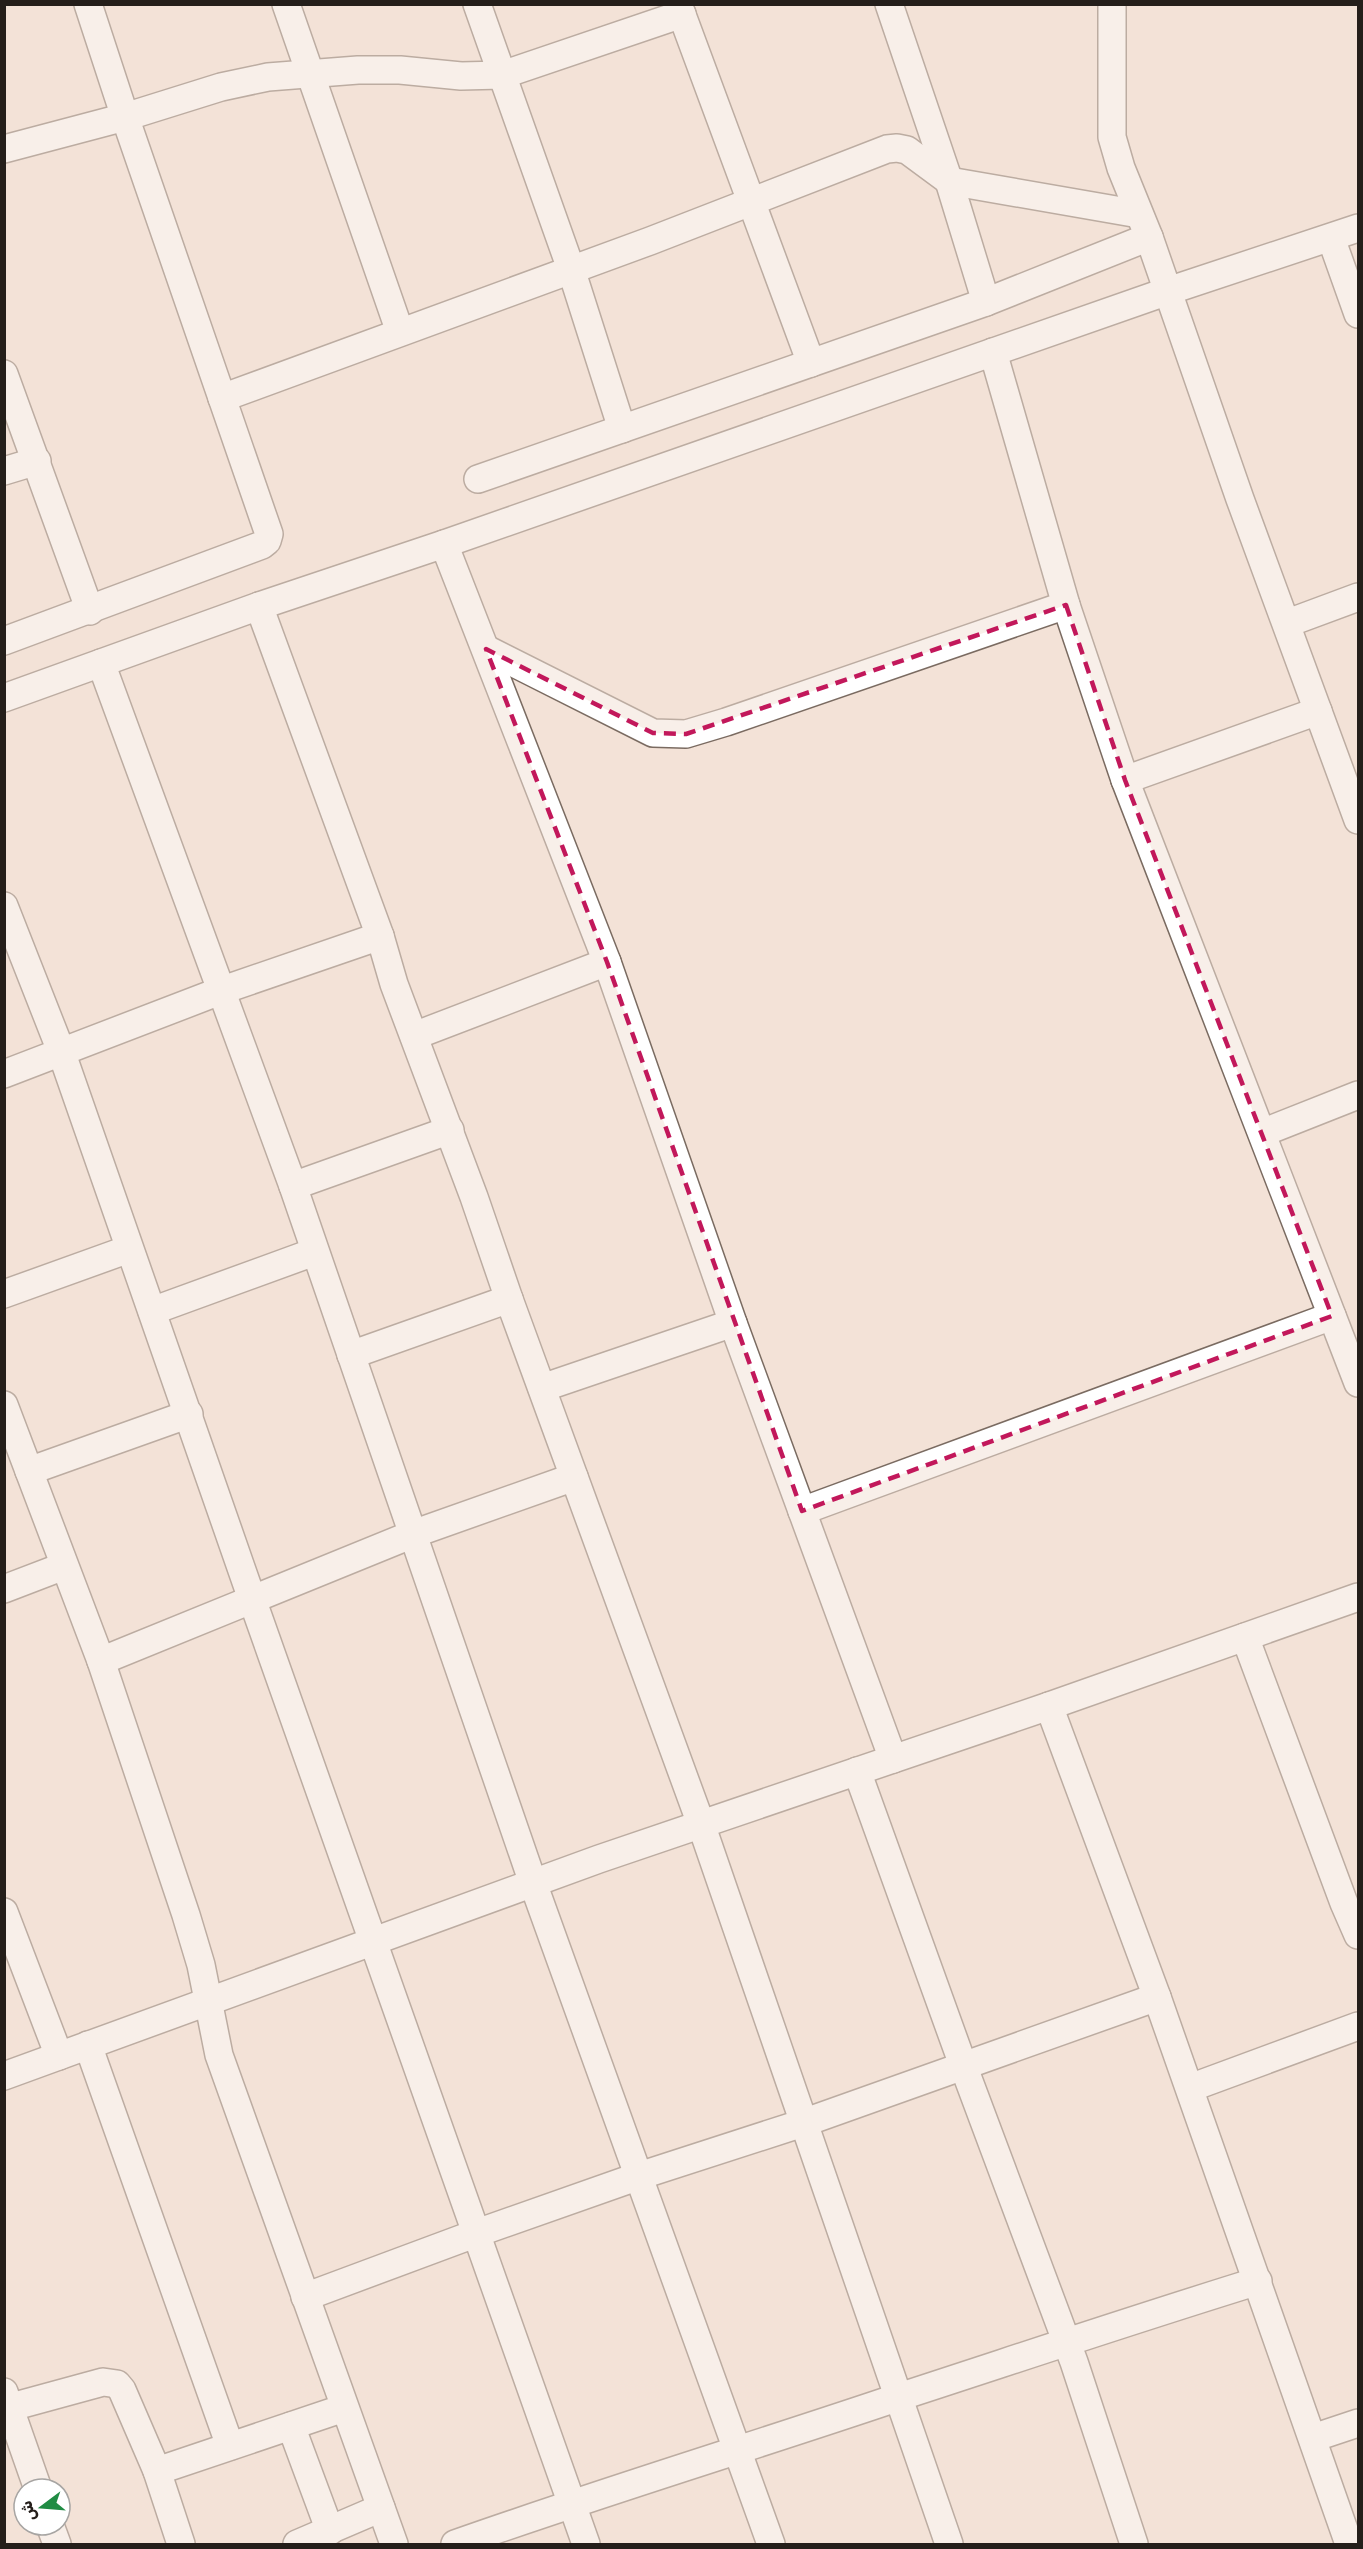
<svg xmlns="http://www.w3.org/2000/svg" width="1363" height="2549" font-family="Rubik,Cairo,sans-serif">
	<rect width="100%" height="100%" fill="#f3e2d7"/>
	<g fill="none" stroke-linecap="round" stroke-linejoin="round">
		<defs>
			<g id="street">
				<path d="M 286,4 L 400,332"/>
				<path d="M 477,4 L 571,269 L 622,429"/>
				<path d="M 678,4 L 811,363"/>
				<path d="M 889,4 L 949,181 L 986,302"/>
				<path d="M 1112,4 L 1112,137 L 1121,168 L 1149,237 L 1240,499 L 1358,820"/>
				<path d="M 4,149 L 125,117 L 221,87 L 268,77 L 358,70 L 400,70 L 461,76 L 502,75 L 682,14"/>
				<path d="M 1331,238 L 1358,314"/>
				<path d="M 993,352 L 1066,605 L 1125,780 L 1358,1383"/>
				<path d="M 4,374 L 90,611"/>
				<path d="M 222,398 L 650,241 L 887,149 L 897,148 L 907,150 L 949,181 L 1139,214"/>
				<path d="M 4,471 L 37,461"/>
				<path d="M 478,479 L 986,302 L 1149,237"/>
				<path d="M 444,544 L 607,962 L 733,1323 L 893,1759"/>
				<path d="M 259,606 L 380,936 L 394,984 L 474,1197 L 509,1299 L 701,1824 L 949,2544"/>
				<path d="M 1288,623 L 1358,597"/>
				<path d="M 4,641 L 262,545 L 267,541 L 269,534 L 125,117 L 88,4"/>
				<path d="M 486,649 L 653,733 L 686,734 L 726,722 L 1066,605"/>
				<path d="M 101,663 L 293,1186 L 533,1883 L 771,2544"/>
				<path d="M 4,698 L 259,606 L 444,544 L 1168,291 L 1358,228"/>
				<path d="M 1125,780 L 1318,711"/>
				<path d="M 4,906 L 61,1051 L 252,1599 L 586,2544"/>
				<path d="M 414,1036 L 607,962"/>
				<path d="M 4,1074 L 220,991 L 380,936"/>
				<path d="M 1262,1133 L 1358,1095"/>
				<path d="M 293,1186 L 450,1130"/>
				<path d="M 4,1294 L 129,1249"/>
				<path d="M 152,1311 L 314,1252"/>
				<path d="M 351,1355 L 509,1299"/>
				<path d="M 542,1388 L 733,1323"/>
				<path d="M 4,1405 L 101,1661 L 186,1915 L 201,1965 L 219,2055 L 394,2544"/>
				<path d="M 29,1471 L 189,1414"/>
				<path d="M 802,1511 L 1332,1316"/>
				<path d="M 4,1589 L 64,1566"/>
				<path d="M 1245,1637 L 1344,1903 L 1358,1935"/>
				<path d="M 101,1661 L 413,1534 L 574,1477"/>
				<path d="M 1049,1706 L 1157,1997 L 1349,2544"/>
				<path d="M 857,1771 L 963,2065 L 1074,2362 L 1134,2544"/>
				<path d="M 4,1912 L 59,2056"/>
				<path d="M 88,2045 L 230,2446"/>
				<path d="M 4,2076 L 599,1859 L 1049,1706 L 1358,1597"/>
				<path d="M 1190,2088 L 1358,2026"/>
				<path d="M 305,2297 L 477,2233 L 639,2176 L 803,2123 L 1157,1997"/>
				<path d="M 4,2392 L 38,2489"/>
				<path d="M 4,2409 L 103,2382 L 117,2384 L 122,2390 L 157,2471 L 181,2544"/>
				<path d="M 291,2426 L 330,2531"/>
				<path d="M 1313,2438 L 1358,2423"/>
				<path d="M 157,2471 L 344,2408"/>
				<path d="M 50,2525 L 57,2544"/>
				<path d="M 297,2544 L 381,2508"/>
				<path d="M 455,2544 C 602,2492 751,2447 899,2397 C 1019,2358 1138,2318 1258,2281"/>
			</g>
		</defs>
		<use href="#street" stroke="#7a6b61" stroke-width="30"/>
		<use href="#street" stroke="#fff" stroke-width="27"/>
	</g>
	<path d="M0 0H1363V2549H0ZM 1066,605 L 1125,780 L 1332,1316 L 802,1511 L 607,962 L 486,649 L 653,733 L 686,734 Z" fill="#f3e2d7" fill-opacity=".55" fill-rule="evenodd"/>
	<path fill="none" stroke="#c2185b" stroke-width="4.5" stroke-dasharray="12 8" stroke-linejoin="round" d="M 1066,605 L 1125,780 L 1332,1316 L 802,1511 L 607,962 L 486,649 L 653,733 L 686,734 Z"/>
	<rect width="1363" height="2549" fill="none" stroke="#241e1a" stroke-width="12"/>
	<g transform="translate(42 2507) rotate(254)"><circle r="28" fill="#ffffff" stroke="#a7a5a3" stroke-width="1.5"/>
	<path d="M0-4.5L10 22L0 15L-10 22Z" fill="#208c44"/>
	<text y="-9" font-size="16" font-weight="bold" text-anchor="middle" fill="#241e1a">ش</text>
	</g>
</svg>
